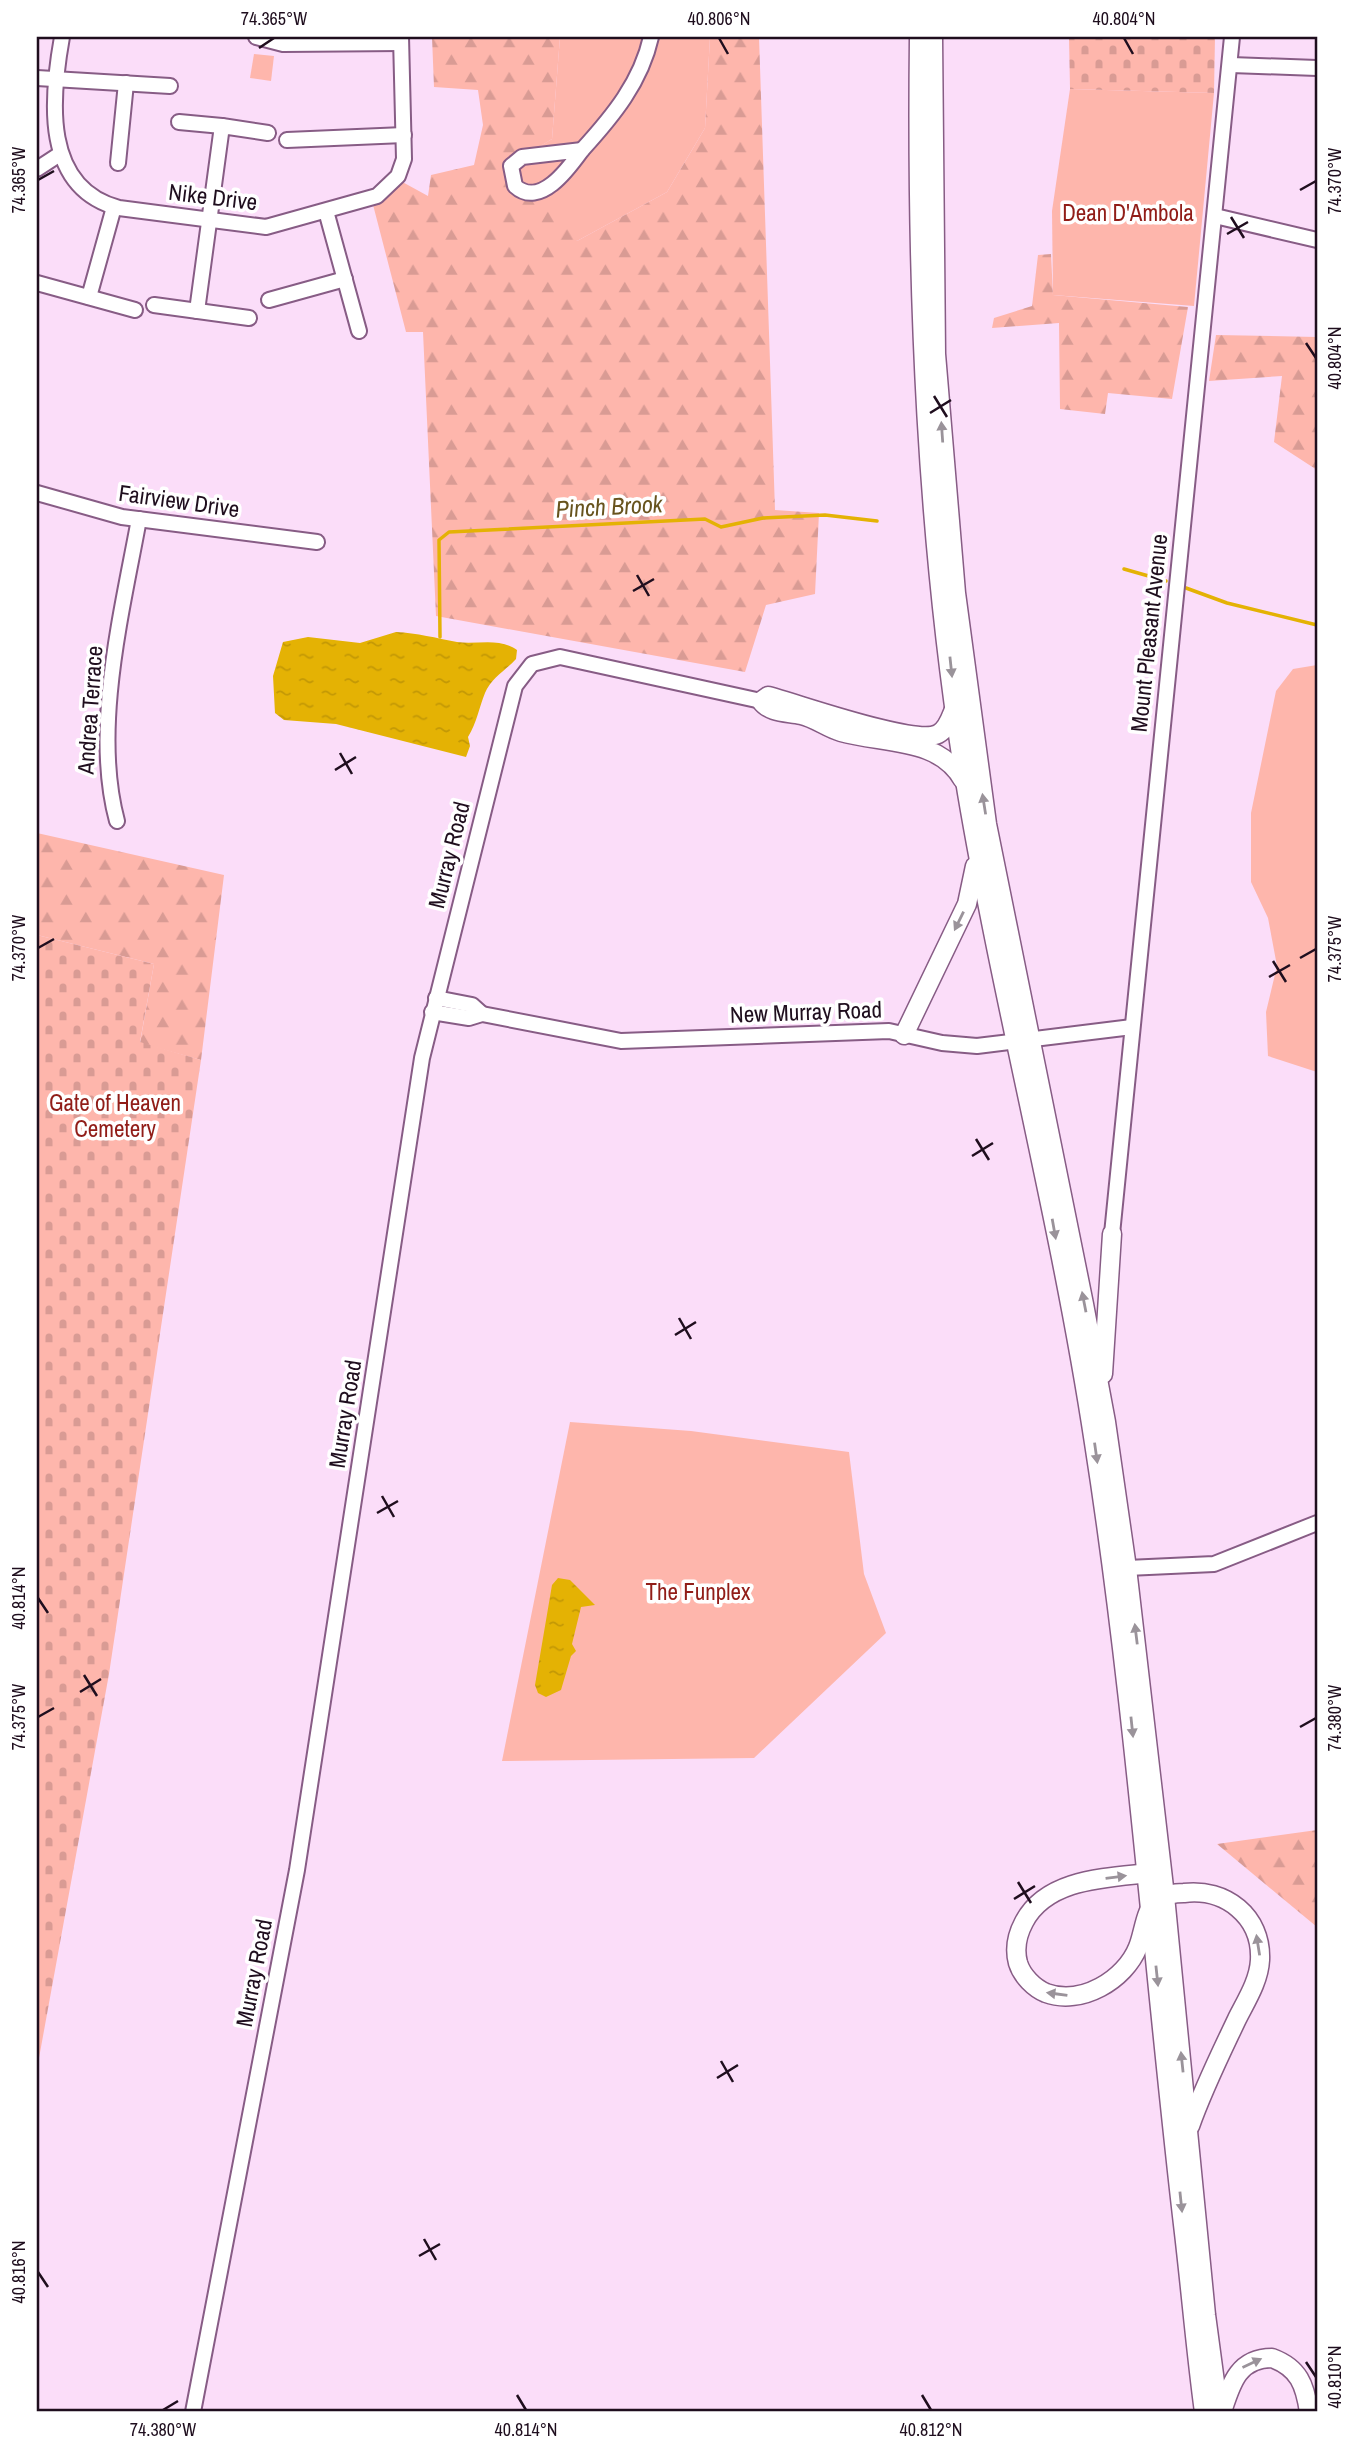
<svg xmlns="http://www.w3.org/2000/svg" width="1354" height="2449" font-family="'Archivo Narrow',sans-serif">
	<defs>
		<pattern id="forest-firs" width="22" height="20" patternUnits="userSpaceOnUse" patternTransform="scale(1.75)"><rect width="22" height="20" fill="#feb6ac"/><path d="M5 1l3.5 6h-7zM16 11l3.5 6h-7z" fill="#d99b94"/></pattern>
		<pattern id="cemetery-stones" width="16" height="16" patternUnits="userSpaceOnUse" patternTransform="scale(1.75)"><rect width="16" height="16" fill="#feb6ac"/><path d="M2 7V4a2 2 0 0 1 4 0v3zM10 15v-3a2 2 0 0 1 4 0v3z" fill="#d99b94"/></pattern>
		<pattern id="water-ripples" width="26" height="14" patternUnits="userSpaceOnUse" patternTransform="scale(1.75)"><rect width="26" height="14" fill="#e4b204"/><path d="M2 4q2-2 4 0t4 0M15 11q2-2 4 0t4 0" fill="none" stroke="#c39805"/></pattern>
	</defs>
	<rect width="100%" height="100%" fill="#fbddf9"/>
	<g fill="#feb6ac">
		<path d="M 560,37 L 710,37 L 705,128 L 667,192 L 577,241 L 509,189 L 510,164 L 552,139 Z"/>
		<path d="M 254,54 L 274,56 L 271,81 L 250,78 Z"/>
		<path d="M 1070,89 L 1214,93 L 1194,306 L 1053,295 L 1052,211 Z"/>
		<path d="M 1317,665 L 1317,1072 L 1268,1056 L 1266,1012 L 1277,966 L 1268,918 L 1251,882 L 1251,813 L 1276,691 L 1293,669 Z"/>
		<path d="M 570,1422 L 691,1431 L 849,1452 L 864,1574 L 886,1633 L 754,1758 L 502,1761 Z"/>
	</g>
	<g fill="url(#forest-firs)">
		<path d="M 432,37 L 560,37 L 552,139 L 511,164 L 510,189 L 558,203 L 577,241 L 667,192 L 705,128 L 710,37 L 759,37 L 775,510 L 819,513 L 815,594 L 766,605 L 745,672 L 436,616 L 423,332 L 406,332 L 371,197 L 397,179 L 428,196 L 431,175 L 474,165 L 483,125 L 478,90 L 434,87 Z"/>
		<path d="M 1051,254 L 1053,295 L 1188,307 L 1172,399 L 1108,393 L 1105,414 L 1060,409 L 1059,323 L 992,328 L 994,318 L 1032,306 L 1038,255 Z"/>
		<path d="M 1216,335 L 1317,337 L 1317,470 L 1274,442 L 1282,376 L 1209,381 Z"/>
		<path d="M 37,833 L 224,875 L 201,1060 L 140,1043 L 154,964 L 37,935 Z"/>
		<path d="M 1317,1830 L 1317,1927 L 1217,1844 Z"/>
	</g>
	<g fill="url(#cemetery-stones)">
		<path d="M 1069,37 L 1215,37 L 1214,93 L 1070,89 Z"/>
		<path d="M 37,935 L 154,964 L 140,1042 L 201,1060 L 109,1674 L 37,2069 Z"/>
	</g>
	<g fill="url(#water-ripples)">
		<path d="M 396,632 C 417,633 436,638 457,642 C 477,645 499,637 517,650 L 516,659 C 506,670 491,678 485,693 C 479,708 477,722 468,737 L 470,746 L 466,757 L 336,724 L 284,720 L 275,713 L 273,676 L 283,642 L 308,637 L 360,643 Z"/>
		<path d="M 558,1578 L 570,1580 L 595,1605 L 581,1607 L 572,1644 L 576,1651 L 571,1656 L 561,1690 L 546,1697 L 538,1693 L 535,1685 L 552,1585 Z"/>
	</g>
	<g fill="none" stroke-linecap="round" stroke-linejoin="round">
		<g stroke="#e4b204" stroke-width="3.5">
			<path d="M 1124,569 L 1166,581"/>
			<path d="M 1186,588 L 1227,603 L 1317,625"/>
			<path d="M 440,637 L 439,540 L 449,532 L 705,519 L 721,527 L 763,518 L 825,515 L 877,521"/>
		</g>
		<defs>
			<g id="minor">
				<path d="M 62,37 C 51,98 42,188 119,208 L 266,227 L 377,196 L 398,176 L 404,159 L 401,37"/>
				<path d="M 256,37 L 283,44 L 401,43"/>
				<path d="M 1231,65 L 1317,68"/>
				<path d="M 37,78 L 170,86"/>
				<path d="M 179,122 L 222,126"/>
				<path d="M 287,140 L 404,135"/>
				<path d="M 582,150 C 569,168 540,209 515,186 L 511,166 L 522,157 Z"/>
				<path d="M 582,150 C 613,116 641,82 651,37"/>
				<path d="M 118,163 L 126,83"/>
				<path d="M 37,169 L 60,154"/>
				<path d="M 326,211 L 359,331"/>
				<path d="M 1215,216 L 1317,240"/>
				<path d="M 37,283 L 135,310"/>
				<path d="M 89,297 L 114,207"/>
				<path d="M 269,300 L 345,279"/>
				<path d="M 154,305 L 249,318"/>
				<path d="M 197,311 L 222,126 L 268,133"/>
				<path d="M 37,493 L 122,517 L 317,542"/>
				<path d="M 117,821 C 92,729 122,612 139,519"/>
				<path d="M 436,998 L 472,1005 L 482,1014"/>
				<path d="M 432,1012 L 469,1018 L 482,1014 L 621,1041 L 889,1031 L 942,1043 L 977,1046 L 1132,1027"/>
				<path d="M 1112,1234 L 1232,37"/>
				<path d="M 1127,1568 L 1214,1564 L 1317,1523"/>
				<path d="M 193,2412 L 297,1870 L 422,1058 L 515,686 L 532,664 L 560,657 L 761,701"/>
			</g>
			<g id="major">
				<path d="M 919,37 C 916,289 926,544 967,793 C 1004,1011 1061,1225 1094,1443 C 1135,1705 1153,1969 1184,2233 C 1191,2293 1196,2353 1204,2412"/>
				<path d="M 933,37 L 936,354 L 956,593 L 987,824 L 1084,1304 L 1106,1422 L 1127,1568 L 1165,1896 L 1206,2315 L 1219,2412"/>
				<path d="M 955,707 C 951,716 948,729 938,734 C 915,746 799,704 768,696 L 761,701 C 769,713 787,712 801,715 C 815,718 827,728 841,732 C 883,744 939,737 963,780"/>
				<path d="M 904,1035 L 967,904 L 975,866"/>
				<path d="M 1103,1374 L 1112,1234"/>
				<path d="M 1158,1872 C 1113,1878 1048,1876 1024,1922 C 1017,1935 1014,1948 1018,1963 C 1022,1976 1034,1988 1046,1993 C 1081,2006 1125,1980 1138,1947 C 1144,1933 1145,1908 1158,1899 C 1166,1894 1175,1893 1184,1893 C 1225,1888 1262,1916 1260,1960 C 1259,1981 1246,2001 1237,2019 C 1220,2055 1203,2089 1190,2126"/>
				<path d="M 1222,2412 C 1231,2384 1238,2358 1272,2358 C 1299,2368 1305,2385 1309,2412"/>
			</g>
		</defs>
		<use href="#minor" stroke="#875c85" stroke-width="18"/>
		<use href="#major" stroke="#875c85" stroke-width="21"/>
		<use href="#minor" stroke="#fff" stroke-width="14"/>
		<use href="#major" stroke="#fff" stroke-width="18"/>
	</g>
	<defs><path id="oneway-solid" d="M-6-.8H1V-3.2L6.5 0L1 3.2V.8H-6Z" transform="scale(1.75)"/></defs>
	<g fill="#9a939a">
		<use href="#oneway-solid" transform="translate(942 432) rotate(-94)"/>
		<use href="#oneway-solid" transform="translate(951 667) rotate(84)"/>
		<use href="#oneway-solid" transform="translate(984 804) rotate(-99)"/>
		<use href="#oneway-solid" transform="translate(959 921) rotate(116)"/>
		<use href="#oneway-solid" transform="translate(1054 1229) rotate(80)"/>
		<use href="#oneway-solid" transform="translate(1084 1302) rotate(-101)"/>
		<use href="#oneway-solid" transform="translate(1096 1453) rotate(82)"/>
		<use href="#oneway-solid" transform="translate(1136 1634) rotate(-97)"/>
		<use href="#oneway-solid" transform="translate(1132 1727) rotate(84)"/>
		<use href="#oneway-solid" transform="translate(1116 1877) rotate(-7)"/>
		<use href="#oneway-solid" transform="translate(1258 1945) rotate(-99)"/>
		<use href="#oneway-solid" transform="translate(1157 1976) rotate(84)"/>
		<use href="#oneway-solid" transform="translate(1057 1994) rotate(-172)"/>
		<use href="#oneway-solid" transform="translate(1182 2062) rotate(-96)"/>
		<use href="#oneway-solid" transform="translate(1181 2202) rotate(84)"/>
		<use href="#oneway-solid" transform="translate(1252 2363) rotate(-25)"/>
	</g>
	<path fill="none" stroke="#1f0e1e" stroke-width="2.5" d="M 719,38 L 728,54M 1124,38 L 1133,54M 259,48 L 274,38M 38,180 L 54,171M 1300,190 L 1316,181M 1231,217 L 1244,238M 1227,234 L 1248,222M 1306,343 L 1316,358M 934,396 L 947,417M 930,413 L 951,400M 637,575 L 649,596M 633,591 L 654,579M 340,753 L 352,774M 335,770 L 356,757M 38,948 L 54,939M 1300,958 L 1316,949M 1273,961 L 1286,982M 1269,977 L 1290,965M 976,1139 L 989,1160M 972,1156 L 993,1143M 679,1318 L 691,1339M 675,1335 L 696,1322M 382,1496 L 394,1517M 377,1513 L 398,1501M 38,1598 L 48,1613M 84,1675 L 97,1696M 80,1692 L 101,1679M 38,1717 L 54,1708M 1300,1727 L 1316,1718M 1018,1882 L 1031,1903M 1014,1899 L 1035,1886M 721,2061 L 733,2082M 717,2078 L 738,2065M 424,2239 L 436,2260M 419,2256 L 440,2244M 38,2272 L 48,2287M 1306,2362 L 1316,2377M 517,2395 L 526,2410M 922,2395 L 931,2410M 163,2410 L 178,2401"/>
	<g text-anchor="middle" stroke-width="7" stroke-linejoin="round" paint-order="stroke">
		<g font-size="23" fill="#1f0e1e" stroke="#fff">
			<text transform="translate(213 197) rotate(7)" y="8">Nike Drive</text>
			<text transform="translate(179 501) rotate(8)" y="8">Fairview Drive</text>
			<text transform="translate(1149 633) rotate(-84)" y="8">Mount Pleasant Avenue</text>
			<text transform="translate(90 710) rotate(-86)" y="8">Andrea Terrace</text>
			<text transform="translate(449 855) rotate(-76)" y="8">Murray Road</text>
			<text transform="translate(806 1012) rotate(-2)" y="8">New Murray Road</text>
			<text transform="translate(345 1414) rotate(-81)" y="8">Murray Road</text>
			<text transform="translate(254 1973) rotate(-79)" y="8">Murray Road</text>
		</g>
		<g font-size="23" fill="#911d18" stroke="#fff">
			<text x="1128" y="221">Dean D'Ambola</text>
			<text x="115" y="1111">Gate of Heaven<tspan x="115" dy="26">Cemetery</tspan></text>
			<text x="698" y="1600">The Funplex</text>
		</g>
		<g font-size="24" font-style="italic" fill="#67531d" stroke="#fff">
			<text transform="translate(609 507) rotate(-3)" y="8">Pinch Brook</text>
		</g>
	</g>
	<rect width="1354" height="2449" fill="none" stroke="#ffffff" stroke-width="77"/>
	<rect x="38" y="38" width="1278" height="2372" fill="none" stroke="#1f0e1e" stroke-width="2.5"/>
	<g font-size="18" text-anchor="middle" fill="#1f0e1e">
		<text x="274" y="25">74.365°W</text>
		<text x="719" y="25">40.806°N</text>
		<text x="1124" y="25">40.804°N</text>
		<text transform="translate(19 180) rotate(-90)" y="6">74.365°W</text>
		<text transform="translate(1335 181) rotate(-90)" y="6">74.370°W</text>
		<text transform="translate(1335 358) rotate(-90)" y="6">40.804°N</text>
		<text transform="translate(19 948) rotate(-90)" y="6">74.370°W</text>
		<text transform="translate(1335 949) rotate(-90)" y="6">74.375°W</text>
		<text transform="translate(19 1598) rotate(-90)" y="6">40.814°N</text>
		<text transform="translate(19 1717) rotate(-90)" y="6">74.375°W</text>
		<text transform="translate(1335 1718) rotate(-90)" y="6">74.380°W</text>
		<text transform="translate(19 2272) rotate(-90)" y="6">40.816°N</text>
		<text transform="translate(1335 2377) rotate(-90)" y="6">40.810°N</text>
		<text x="163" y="2436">74.380°W</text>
		<text x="526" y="2436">40.814°N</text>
		<text x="931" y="2436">40.812°N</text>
	</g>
</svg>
